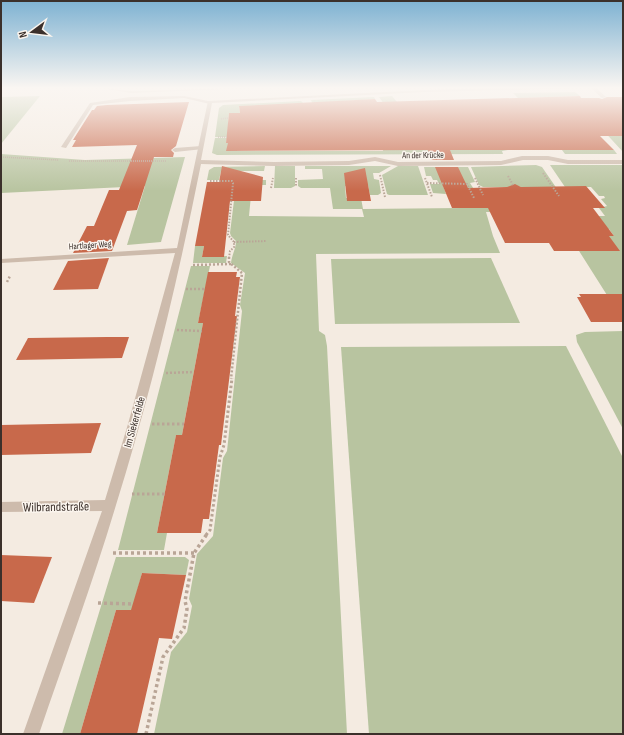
<svg xmlns="http://www.w3.org/2000/svg" width="624" height="735" font-family="'Sofia Sans Condensed',sans-serif">
	<rect width="100%" height="100%" fill="#f4ebe1"/>
	<g fill="#b8c4a0">
		<path d="M 575,92 L 580,96 L 518,98 L 513,93 Z"/>
		<path d="M 40,96 L 1,144 L 1,97 Z"/>
		<path d="M 392,96 L 397,102 L 623,115 L 623,152 L 601,128 L 506,147 L 508,150 L 502,151 L 503,154 L 217,155 L 212,153 L 215,138 L 227,138 L 226,143 L 238,143 L 237,151 L 383,151 L 382,143 L 215,137 L 219,108 L 223,105 L 301,101 L 303,103 L 239,107 L 240,113 L 229,113 L 228,124 L 246,123 L 313,105 L 311,100 L 374,97 L 375,99 L 314,103 L 394,118 L 379,97 Z"/>
		<path d="M 562,150 L 614,150 L 617,154 L 565,154 Z"/>
		<path d="M 1,154 L 85,160 L 185,157 L 161,242 L 127,245 L 145,186 L 1,193 Z"/>
		<path d="M 536,165 L 542,167 L 566,202 L 609,236 L 614,236 L 609,229 L 604,229 L 594,216 L 605,216 L 599,208 L 607,206 L 601,199 L 605,198 L 604,196 L 599,196 L 591,187 L 565,187 L 550,165 L 623,165 L 623,294 L 611,294 L 616,303 L 612,303 L 555,213 L 486,212 L 493,236 L 500,253 L 316,254 L 319,331 L 325,335 L 327,346 L 347,734 L 154,734 L 171,652 L 187,632 L 192,606 L 189,599 L 197,554 L 213,536 L 223,458 L 227,451 L 242,311 L 240,305 L 245,273 L 231,263 C 232,254 236,249 236,241 L 231,236 L 230,233 L 236,184 L 247,180 L 266,180 L 266,185 L 252,185 L 249,216 L 364,217 L 362,209 L 333,209 L 330,188 L 301,188 L 298,186 L 298,180 L 323,179 L 322,169 L 305,169 L 305,166 L 391,166 L 379,173 L 373,173 L 374,179 L 379,180 L 381,193 L 378,195 L 370,195 L 368,185 L 345,186 L 346,198 L 361,198 L 363,209 L 461,208 L 443,185 L 446,194 L 433,193 L 430,184 L 439,184 L 437,180 L 433,180 L 431,176 L 426,176 L 424,167 L 468,167 L 475,182 L 470,183 L 475,191 L 521,187 L 515,185 L 511,187 L 483,187 L 479,185 L 471,167 Z"/>
		<path d="M 265,166 L 264,171 L 221,171 L 219,180 L 207,180 L 209,170 L 214,167 Z"/>
		<path d="M 275,166 L 295,166 L 295,186 L 291,188 L 274,188 Z"/>
		<path d="M 398,166 L 418,166 L 428,195 L 389,195 L 387,194 L 382,175 Z"/>
		<path d="M 195,246 L 204,246 L 202,257 L 227,256 L 226,263 L 193,263 Z"/>
		<path d="M 491,258 L 520,323 L 335,324 L 331,259 Z"/>
		<path d="M 191,266 L 210,266 L 198,323 L 203,323 L 184,424 L 182,435 L 176,435 L 157,533 L 167,533 L 164,550 L 118,550 Z"/>
		<path d="M 623,331 L 623,429 L 577,342 L 576,335 L 585,332 Z"/>
		<path d="M 566,346 L 623,458 L 623,734 L 369,734 L 341,347 Z"/>
		<path d="M 116,557 L 185,557 L 189,560 L 186,575 L 142,573 L 132,610 L 116,610 L 80,734 L 62,734 Z"/>
	</g>
	<g fill="#c8694b">
		<path d="M 580,96 L 581,98 L 599,98 L 602,99 L 607,97 L 623,97 L 623,136 L 600,136 L 614,150 L 450,150 L 454,160 L 432,160 L 428,150 L 226,151 L 228,143 L 226,143 L 229,113 L 240,113 L 239,106 L 375,99 L 377,102 Z"/>
		<path d="M 189,102 L 176,146 L 171,150 L 174,153 L 173,157 L 154,157 L 137,210 L 127,211 L 112,251 L 73,253 L 87,226 L 94,226 L 109,190 L 119,190 L 137,145 L 72,147 L 76,140 L 73,140 L 92,110 L 94,110 L 97,106 L 107,105 Z"/>
		<path d="M 222,166 L 263,177 L 261,201 L 230,201 L 224,257 L 202,257 L 204,246 L 195,246 L 207,182 L 219,182 Z"/>
		<path d="M 435,167 L 458,167 L 468,188 L 507,187 L 515,184 L 521,187 L 586,186 L 605,208 L 593,208 L 614,236 L 609,236 L 620,251 L 554,251 L 549,243 L 505,243 L 488,208 L 452,208 Z"/>
		<path d="M 365,168 L 371,201 L 347,201 L 344,173 Z"/>
		<path d="M 109,258 L 98,289 L 53,290 L 68,261 Z"/>
		<path d="M 208,272 L 237,272 L 236,277 L 240,277 L 235,316 L 237,316 L 221,445 L 219,445 L 209,519 L 203,519 L 201,533 L 157,533 L 176,435 L 182,435 L 203,323 L 198,323 Z"/>
		<path d="M 579,294 L 623,294 L 623,322 L 591,322 L 577,297 L 581,297 Z"/>
		<path d="M 107,337 L 129,337 L 122,358 L 16,360 L 28,338 Z"/>
		<path d="M 101,423 L 91,453 L 1,455 L 1,425 Z"/>
		<path d="M 1,555 L 52,557 L 34,603 L 1,601 Z"/>
		<path d="M 142,573 L 186,575 L 172,639 L 159,638 L 137,734 L 80,734 L 116,610 L 131,610 Z"/>
	</g>
	<g fill="none" stroke-linecap="round" stroke-linejoin="round">
		<g stroke="#b9a596" stroke-width="1.5" stroke-dasharray="1 1" stroke-linecap="butt">
			<path d="M 221,119 L 228,118"/>
			<path d="M 218,137 L 227,137"/>
			<path d="M 1,157 L 58,160"/>
			<path d="M 69,161 L 166,161"/>
		</g>
		<g stroke="#b9a596" stroke-width="2" stroke-dasharray="1.5 1.5" stroke-linecap="butt">
			<path d="M 543,173 L 559,196"/>
			<path d="M 380,175 L 385,197"/>
			<path d="M 508,176 L 513,185"/>
			<path d="M 296,178 L 296,186"/>
			<path d="M 425,178 L 432,197"/>
			<path d="M 475,178 L 483,195"/>
			<path d="M 210,181 L 232,181 L 233,183 L 228,235 L 234,242 L 234,247 L 230,251 L 229,258"/>
			<path d="M 427,183 L 467,184 L 474,198"/>
			<path d="M 271,188 L 273,178"/>
			<path d="M 234,242 L 267,241"/>
		</g>
		<g stroke="#b9a596" stroke-width="2.5" stroke-dasharray="2 2" stroke-linecap="butt">
			<path d="M 229,257 L 229,262 L 242,273 L 231,379"/>
			<path d="M 193,265 L 231,264"/>
			<path d="M 7,282 L 10,276"/>
			<path d="M 186,289 L 205,289"/>
			<path d="M 177,330 L 202,331"/>
			<path d="M 166,373 L 194,372"/>
		</g>
		<g stroke="#b9a596" stroke-width="3" stroke-dasharray="2.5 2.5" stroke-linecap="butt">
			<path d="M 152,424 L 184,424"/>
			<path d="M 132,494 L 165,494"/>
			<path d="M 206,535 L 210,530 L 220,457 L 224,445 L 232,378"/>
		</g>
		<g stroke="#b9a596" stroke-width="3.5" stroke-dasharray="3 3" stroke-linecap="butt">
			<path d="M 113,553 L 194,553"/>
			<path d="M 98,603 L 133,604"/>
			<path d="M 146,734 L 163,657 L 184,628 L 187,609 L 185,601 L 194,553 L 207,534"/>
		</g>
		<g fill="#cdbbac" fill-rule="evenodd">
			<path d="M 101,88 L 131,91 L 249,88 L 131,93 Z"/>
			<path d="M 591,88 L 596,88 L 606,97 L 602,98 Z"/>
			<path d="M 184,96 L 213,102 L 210,104 L 184,98 L 130,101 L 93,105 L 66,148 L 61,147 L 90,103 L 130,97 Z"/>
			<path d="M 201,146 L 203,147 L 203,149 L 175,152 L 172,150 L 175,148 Z"/>
		</g>
		<path fill="#cdbbac" fill-rule="evenodd" d="M 494,88 L 583,88 L 424,92 L 212,103 L 201,160 L 274,162 L 349,161 L 375,157 L 398,162 L 501,161 L 522,156 L 548,156 L 568,160 L 623,160 L 623,164 L 568,164 L 548,160 L 523,160 L 501,165 L 398,166 L 375,161 L 349,165 L 274,166 L 201,164 C 178,279 151,393 116,505 C 93,582 65,658 39,734 L 23,734 L 102,511 L 1,512 L 1,502 L 105,500 L 128,424 L 175,253 L 1,263 L 1,259 L 177,248 L 208,101 L 424,90 Z"/>
	</g>
	<linearGradient id="sky" x2="0" y2="1"><stop stop-color="#7eb2d2"/><stop offset="0.46" stop-color="#faf6f2"/><stop offset="1" stop-color="#faf6f2" stop-opacity="0"/></linearGradient>
	<rect width="624" height="191" fill="url(#sky)"/>
	<g text-anchor="middle" stroke-width="3" stroke-linejoin="round" paint-order="stroke">
		<g font-size="9" fill="#3b302b" stroke="#fbf5ee">
			<text transform="translate(423 155) rotate(-1)" y="3">An der Krücke</text>
			<text transform="translate(90 245) rotate(-4)" y="3">Hartlager Weg</text>
		</g>
		<g font-size="11" fill="#3b302b" stroke="#fbf5ee">
			<text transform="translate(134 422) rotate(-74)" y="4">Im Siekerfelde</text>
		</g>
		<g font-size="13" fill="#3b302b" stroke="#fbf5ee">
			<text transform="translate(56 506) rotate(-1)" y="5">Wilbrandstraße</text>
		</g>
	</g>
	<rect width="624" height="735" fill="none" stroke="#3b302b" stroke-width="4"/>
	<g transform="translate(32 32) rotate(255)" stroke="#fbf5ee" stroke-width="3" paint-order="stroke">
	<path d="M0-3L7 15L0 10L-7 15Z" fill="#3b302b"/>
	<text y="-6" font-size="11" font-weight="bold" text-anchor="middle" fill="#3b302b">N</text>
	</g>
</svg>
